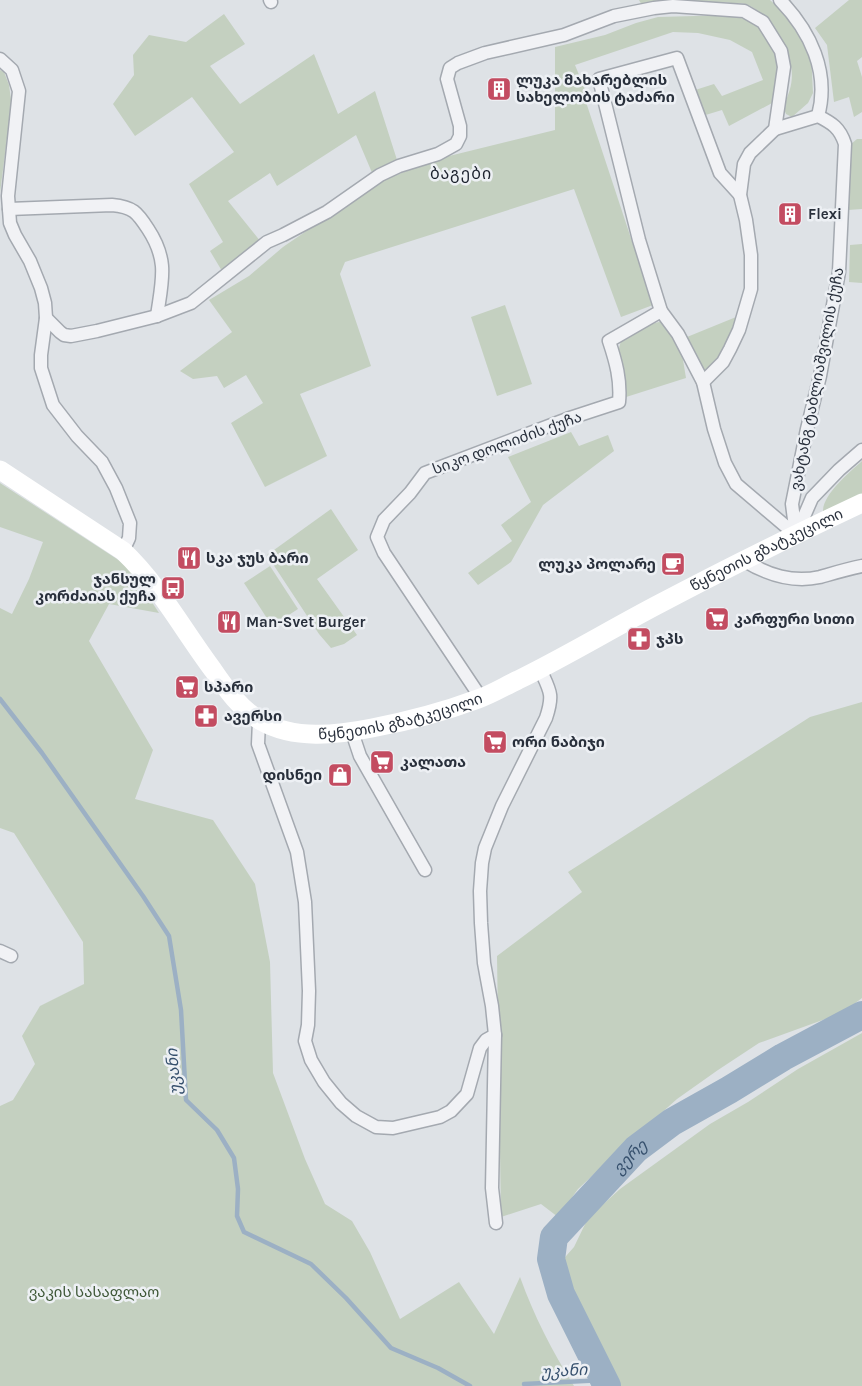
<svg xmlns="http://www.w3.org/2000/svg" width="862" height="1386" font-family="Karla,'Noto Sans Georgian',sans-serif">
	<rect width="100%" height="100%" fill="#dee2e6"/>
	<g fill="#c4d0c0">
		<path d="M 639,0 L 770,0 L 789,17 L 811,53 L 813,93 L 808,103 L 792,117 L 786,114 L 783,107 C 794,84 795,71 785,48 C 779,32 764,12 748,5 C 743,3 737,3 732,3 C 703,0 673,5 644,9 Z"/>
		<path d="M 849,0 L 862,0 L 862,57 L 857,61 L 862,77 L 862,112 L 854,117 L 849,97 L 834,102 L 827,45 L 815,28 Z"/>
		<path d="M 224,14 L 245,44 L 210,66 L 240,104 L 314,54 L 338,114 L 375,91 L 398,163 L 373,175 L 356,135 L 277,186 L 270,173 L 228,201 L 261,242 L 222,271 L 210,251 L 223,242 L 189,184 L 234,152 L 192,97 L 135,136 L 113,104 L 134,75 L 133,55 L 149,35 L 186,42 Z"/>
		<path d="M 731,15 L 751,21 L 768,36 L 777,54 L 780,71 L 774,102 L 729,126 L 722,110 L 699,117 L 692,91 L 714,84 L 722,96 L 763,80 L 752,52 L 730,40 L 698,33 L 673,32 L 575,65 L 586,92 L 583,93 L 653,305 L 621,317 L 574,189 L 345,262 L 340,274 L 371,366 L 300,394 L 327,456 L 265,487 L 231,423 L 263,403 L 246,375 L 224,388 L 217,376 L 193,379 L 180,371 L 232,332 L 209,300 L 249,276 L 283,247 L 378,182 L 441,158 L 555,130 L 555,47 L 605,35 L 636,23 L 658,17 Z"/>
		<path d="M 0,70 L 4,72 L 9,85 L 13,114 L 7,138 L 0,193 Z"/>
		<path d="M 857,139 L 862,139 L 862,209 L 848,210 L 850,145 Z"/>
		<path d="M 862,244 L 862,283 L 849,282 L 850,245 Z"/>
		<path d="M 505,305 L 532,384 L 497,396 L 471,317 Z"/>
		<path d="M 741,315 L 716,364 L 693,375 L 687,337 Z"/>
		<path d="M 662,321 L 679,336 L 686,378 L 623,398 L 618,352 L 622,337 L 632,330 Z"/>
		<path d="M 571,432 L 579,446 L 608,435 L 614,451 L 543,505 L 511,562 L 478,585 L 468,573 L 512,541 L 501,525 L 531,502 L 508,457 Z"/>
		<path d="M 862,461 L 862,497 L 825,513 L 823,511 C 823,494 850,472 862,461 Z"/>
		<path d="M 0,483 L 120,561 L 133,573 L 159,613 L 109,604 L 89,641 L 153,750 L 135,799 L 213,820 L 255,884 L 270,962 L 273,1073 L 305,1159 L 325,1204 L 352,1221 L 370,1252 L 400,1319 L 459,1282 L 494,1334 L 520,1277 C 534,1316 552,1351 574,1386 L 0,1386 L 0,1106 L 13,1100 L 35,1064 L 22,1036 L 40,1006 L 84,984 L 83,942 L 14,833 L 0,828 L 0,608 L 12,614 L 29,579 L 43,542 L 0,527 Z"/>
		<path d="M 331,509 L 358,550 L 317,579 L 357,635 L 344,644 L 331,648 L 319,634 L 267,555 Z"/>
		<path d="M 270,566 L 298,609 L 272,626 L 244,583 Z"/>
		<path d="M 862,702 L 862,998 L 842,1013 L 759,1043 L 718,1070 L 677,1099 L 621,1149 L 578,1189 L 558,1217 L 541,1204 L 501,1217 L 497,956 L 582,892 L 568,872 L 810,717 Z"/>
		<path d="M 862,1033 L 862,1386 L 609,1386 L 563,1292 L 559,1264 L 574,1247 L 588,1218 L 620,1189 L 710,1124 L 748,1102 L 798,1069 Z"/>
	</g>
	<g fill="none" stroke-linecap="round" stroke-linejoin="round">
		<g stroke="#9cb0c4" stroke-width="4.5">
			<path d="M 0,699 L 42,753 L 143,896 L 169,936 L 181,1010 L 186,1100 L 217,1130 L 234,1158 L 238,1189 L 237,1216 L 244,1232 L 311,1264 L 346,1298 L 391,1348 L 438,1368 L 470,1386"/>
			<path d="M 524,1384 L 605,1380"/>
		</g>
		<path stroke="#9cb0c4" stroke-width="28" id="s1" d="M 607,1386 L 561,1294 L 551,1259 L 554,1237 L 636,1149 L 672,1122 L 729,1090 L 783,1057 L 862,1015"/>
		<defs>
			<g id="street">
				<path d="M 270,0 L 271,2"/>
				<path d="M 780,0 C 810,31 830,72 818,116"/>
				<path d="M 0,59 L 12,70 L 19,91 L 8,196 L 10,223 L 15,235 L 30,261 L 41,288 L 45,303 L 46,318 L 41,355 L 41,368 L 53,405 L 77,436 L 102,462 L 116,488 L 130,523 L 129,538 L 123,551"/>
				<path d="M 775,129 L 818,116 C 832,123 840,128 845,144 L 839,272 L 820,376 L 807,429 L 792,504 L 796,535"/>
				<path d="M 740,195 L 720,173 L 677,58 L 599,79 L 639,240 L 661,311 L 678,334 L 703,382 L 714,429 L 725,463 L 736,484 L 796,535"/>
				<path d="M 9,209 L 112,205 C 133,207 137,212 148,229 C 169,261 162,280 157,316"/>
				<path d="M 46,318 L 60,332 L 64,335 L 71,336 L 97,331 L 157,316 L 191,303 L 267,242 L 283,235 L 327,212 L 380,175 L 399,166 L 438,154 L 456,144 L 460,136 L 460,126 L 447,79 L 450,68 L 458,63 L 485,53 L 564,35 L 614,16 L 654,8 L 673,6 L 744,11 L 763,22 L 781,51 L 784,67 L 775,129 L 750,153 L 744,164 L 740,195 L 746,220 L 751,255 L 751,289 L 739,330 L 730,349 L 723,362 L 703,382"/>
				<path d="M 796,535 L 812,498 L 839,470 L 862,450"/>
				<path d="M 745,561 C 768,575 792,583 820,577 C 834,573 847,569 862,566"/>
				<path d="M 481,698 L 384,553 L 377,537 L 384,520 L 410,493 L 425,473 L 567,419 L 619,402 C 621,380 616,362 609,341 L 661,311"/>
				<path d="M 259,721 L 258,744 L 297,852 L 305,902 L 309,991 L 308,1025 L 305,1041 L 311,1060 L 324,1082 L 341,1103 L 356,1116 L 376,1127 L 393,1128 L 440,1117 L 451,1111 L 467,1094 L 480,1048 L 486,1040 L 495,1035"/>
				<path d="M 352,732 L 360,756 L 425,870"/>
				<path d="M 0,951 L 11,956"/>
				<path d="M 496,1223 L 492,1188 L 495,1035 L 492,1006 L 484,963 L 481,923 L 480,891 L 482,863 L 485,848 L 502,806 L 546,718 C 554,694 550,691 540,669"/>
			</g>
		</defs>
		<use href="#street" stroke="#a4a9b0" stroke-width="15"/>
		<use href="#street" stroke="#f1f2f5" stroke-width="12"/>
		<path stroke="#fff" stroke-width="19" id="s2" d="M 0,470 L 123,551 C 159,585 183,630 213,670 C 226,689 241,710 261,721 C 294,740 337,735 372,728 C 409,721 443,712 478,699 C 492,694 505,686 518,680 C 567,656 613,628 661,603 C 727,568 794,535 862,503"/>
	</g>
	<defs>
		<symbol id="building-square" viewBox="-11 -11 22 22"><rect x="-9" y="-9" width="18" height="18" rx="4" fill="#c34c61" stroke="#edf0f4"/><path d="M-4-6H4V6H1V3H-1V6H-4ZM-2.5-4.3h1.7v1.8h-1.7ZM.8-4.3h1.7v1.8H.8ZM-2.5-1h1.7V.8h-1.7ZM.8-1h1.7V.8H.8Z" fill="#fff"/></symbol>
		<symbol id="restaurant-square" viewBox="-11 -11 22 22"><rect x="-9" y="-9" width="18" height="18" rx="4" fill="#c34c61" stroke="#edf0f4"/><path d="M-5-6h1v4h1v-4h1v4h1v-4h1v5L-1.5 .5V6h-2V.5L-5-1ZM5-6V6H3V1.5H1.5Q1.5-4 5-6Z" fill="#fff"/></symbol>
		<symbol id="cafe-square" viewBox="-11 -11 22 22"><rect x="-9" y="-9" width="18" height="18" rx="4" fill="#c34c61" stroke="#edf0f4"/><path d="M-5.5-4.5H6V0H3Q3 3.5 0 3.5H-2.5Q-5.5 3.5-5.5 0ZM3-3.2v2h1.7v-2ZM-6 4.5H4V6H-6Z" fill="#fff"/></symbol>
		<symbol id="bus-square" viewBox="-11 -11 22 22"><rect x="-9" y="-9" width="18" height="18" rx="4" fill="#c34c61" stroke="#edf0f4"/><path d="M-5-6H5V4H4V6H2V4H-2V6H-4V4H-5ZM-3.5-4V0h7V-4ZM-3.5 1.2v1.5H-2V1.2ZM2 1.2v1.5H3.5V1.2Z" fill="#fff"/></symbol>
		<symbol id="supermarket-square" viewBox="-11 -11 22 22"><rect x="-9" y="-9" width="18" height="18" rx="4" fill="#c34c61" stroke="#edf0f4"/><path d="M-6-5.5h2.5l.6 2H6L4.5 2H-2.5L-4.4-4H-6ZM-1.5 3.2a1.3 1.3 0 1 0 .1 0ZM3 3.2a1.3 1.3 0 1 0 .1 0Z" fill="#fff"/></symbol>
		<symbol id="pharmacy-square" viewBox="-11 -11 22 22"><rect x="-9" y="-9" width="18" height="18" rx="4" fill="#c34c61" stroke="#edf0f4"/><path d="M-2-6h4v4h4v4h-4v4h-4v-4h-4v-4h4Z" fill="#fff"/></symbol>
		<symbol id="shop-square" viewBox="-11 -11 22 22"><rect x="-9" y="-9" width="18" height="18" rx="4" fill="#c34c61" stroke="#edf0f4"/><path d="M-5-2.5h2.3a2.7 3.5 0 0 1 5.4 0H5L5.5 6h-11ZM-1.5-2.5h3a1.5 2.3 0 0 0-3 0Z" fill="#fff"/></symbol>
	</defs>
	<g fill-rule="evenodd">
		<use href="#building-square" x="485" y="75" width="28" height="28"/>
		<use href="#building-square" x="776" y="200" width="28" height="28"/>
		<use href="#restaurant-square" x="175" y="544" width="28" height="28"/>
		<use href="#cafe-square" x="659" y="550" width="28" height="28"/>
		<use href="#bus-square" x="159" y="574" width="28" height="28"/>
		<use href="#supermarket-square" x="703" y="605" width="28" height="28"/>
		<use href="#restaurant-square" x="215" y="608" width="28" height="28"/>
		<use href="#pharmacy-square" x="625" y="625" width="28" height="28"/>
		<use href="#supermarket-square" x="173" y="673" width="28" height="28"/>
		<use href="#pharmacy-square" x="192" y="702" width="28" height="28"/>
		<use href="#supermarket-square" x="481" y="728" width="28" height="28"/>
		<use href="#supermarket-square" x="368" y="748" width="28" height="28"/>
		<use href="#shop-square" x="326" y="761" width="28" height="28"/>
	</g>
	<g text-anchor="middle" stroke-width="5" stroke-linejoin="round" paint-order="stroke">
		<g font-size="15" font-weight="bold" fill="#29303c" stroke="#edf0f4" text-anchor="start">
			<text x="516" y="85">ლუკა მახარებლის<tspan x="516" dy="17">სახელობის ტაძარი</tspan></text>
			<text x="808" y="219">Flexi</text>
			<text x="206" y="563">სკა ჯუს ბარი</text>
			<text x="656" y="569" text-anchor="end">ლუკა პოლარე</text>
			<text x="156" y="584" text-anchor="end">ჯანსულ<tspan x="156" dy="17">კორძაიას ქუჩა</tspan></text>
			<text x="734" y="624">კარფური სითი</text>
			<text x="246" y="627">Man-Svet Burger</text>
			<text x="656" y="644">ჯპს</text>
			<text x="204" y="692">სპარი</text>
			<text x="224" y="721">ავერსი</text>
			<text x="512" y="747">ორი ნაბიჯი</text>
			<text x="400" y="767">კალათა</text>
			<text x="322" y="780" text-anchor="end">დისნეი</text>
		</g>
		<g font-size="15" fill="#29303c" stroke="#edf0f4">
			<text transform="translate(817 379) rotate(-79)" y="5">ვახტანგ ტაბლიაშვილის ქუჩა</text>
			<text transform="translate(507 443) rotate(-20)" y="5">სიკო დოლიძის ქუჩა</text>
			<text dy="5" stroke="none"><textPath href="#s2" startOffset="916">წყნეთის გზატკეცილი</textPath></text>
			<text dy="5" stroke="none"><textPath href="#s2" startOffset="511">წყნეთის გზატკეცილი</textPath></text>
		</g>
		<g font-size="15" fill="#3e5737" stroke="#edf0f4">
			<text x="94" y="1297">ვაკის სასაფლაო</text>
		</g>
		<g font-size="16" letter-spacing="1" fill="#1b212d" stroke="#edf0f4">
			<text x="461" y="179">ბაგები</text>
		</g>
		<g font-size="16" font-style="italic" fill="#36506d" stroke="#edf0f4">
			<text transform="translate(173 1072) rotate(-95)" y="6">უკანი</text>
			<text dy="6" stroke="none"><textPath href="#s1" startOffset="272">ვერე</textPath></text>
			<text transform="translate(564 1370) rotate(-3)" y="6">უკანი</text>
		</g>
	</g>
</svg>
